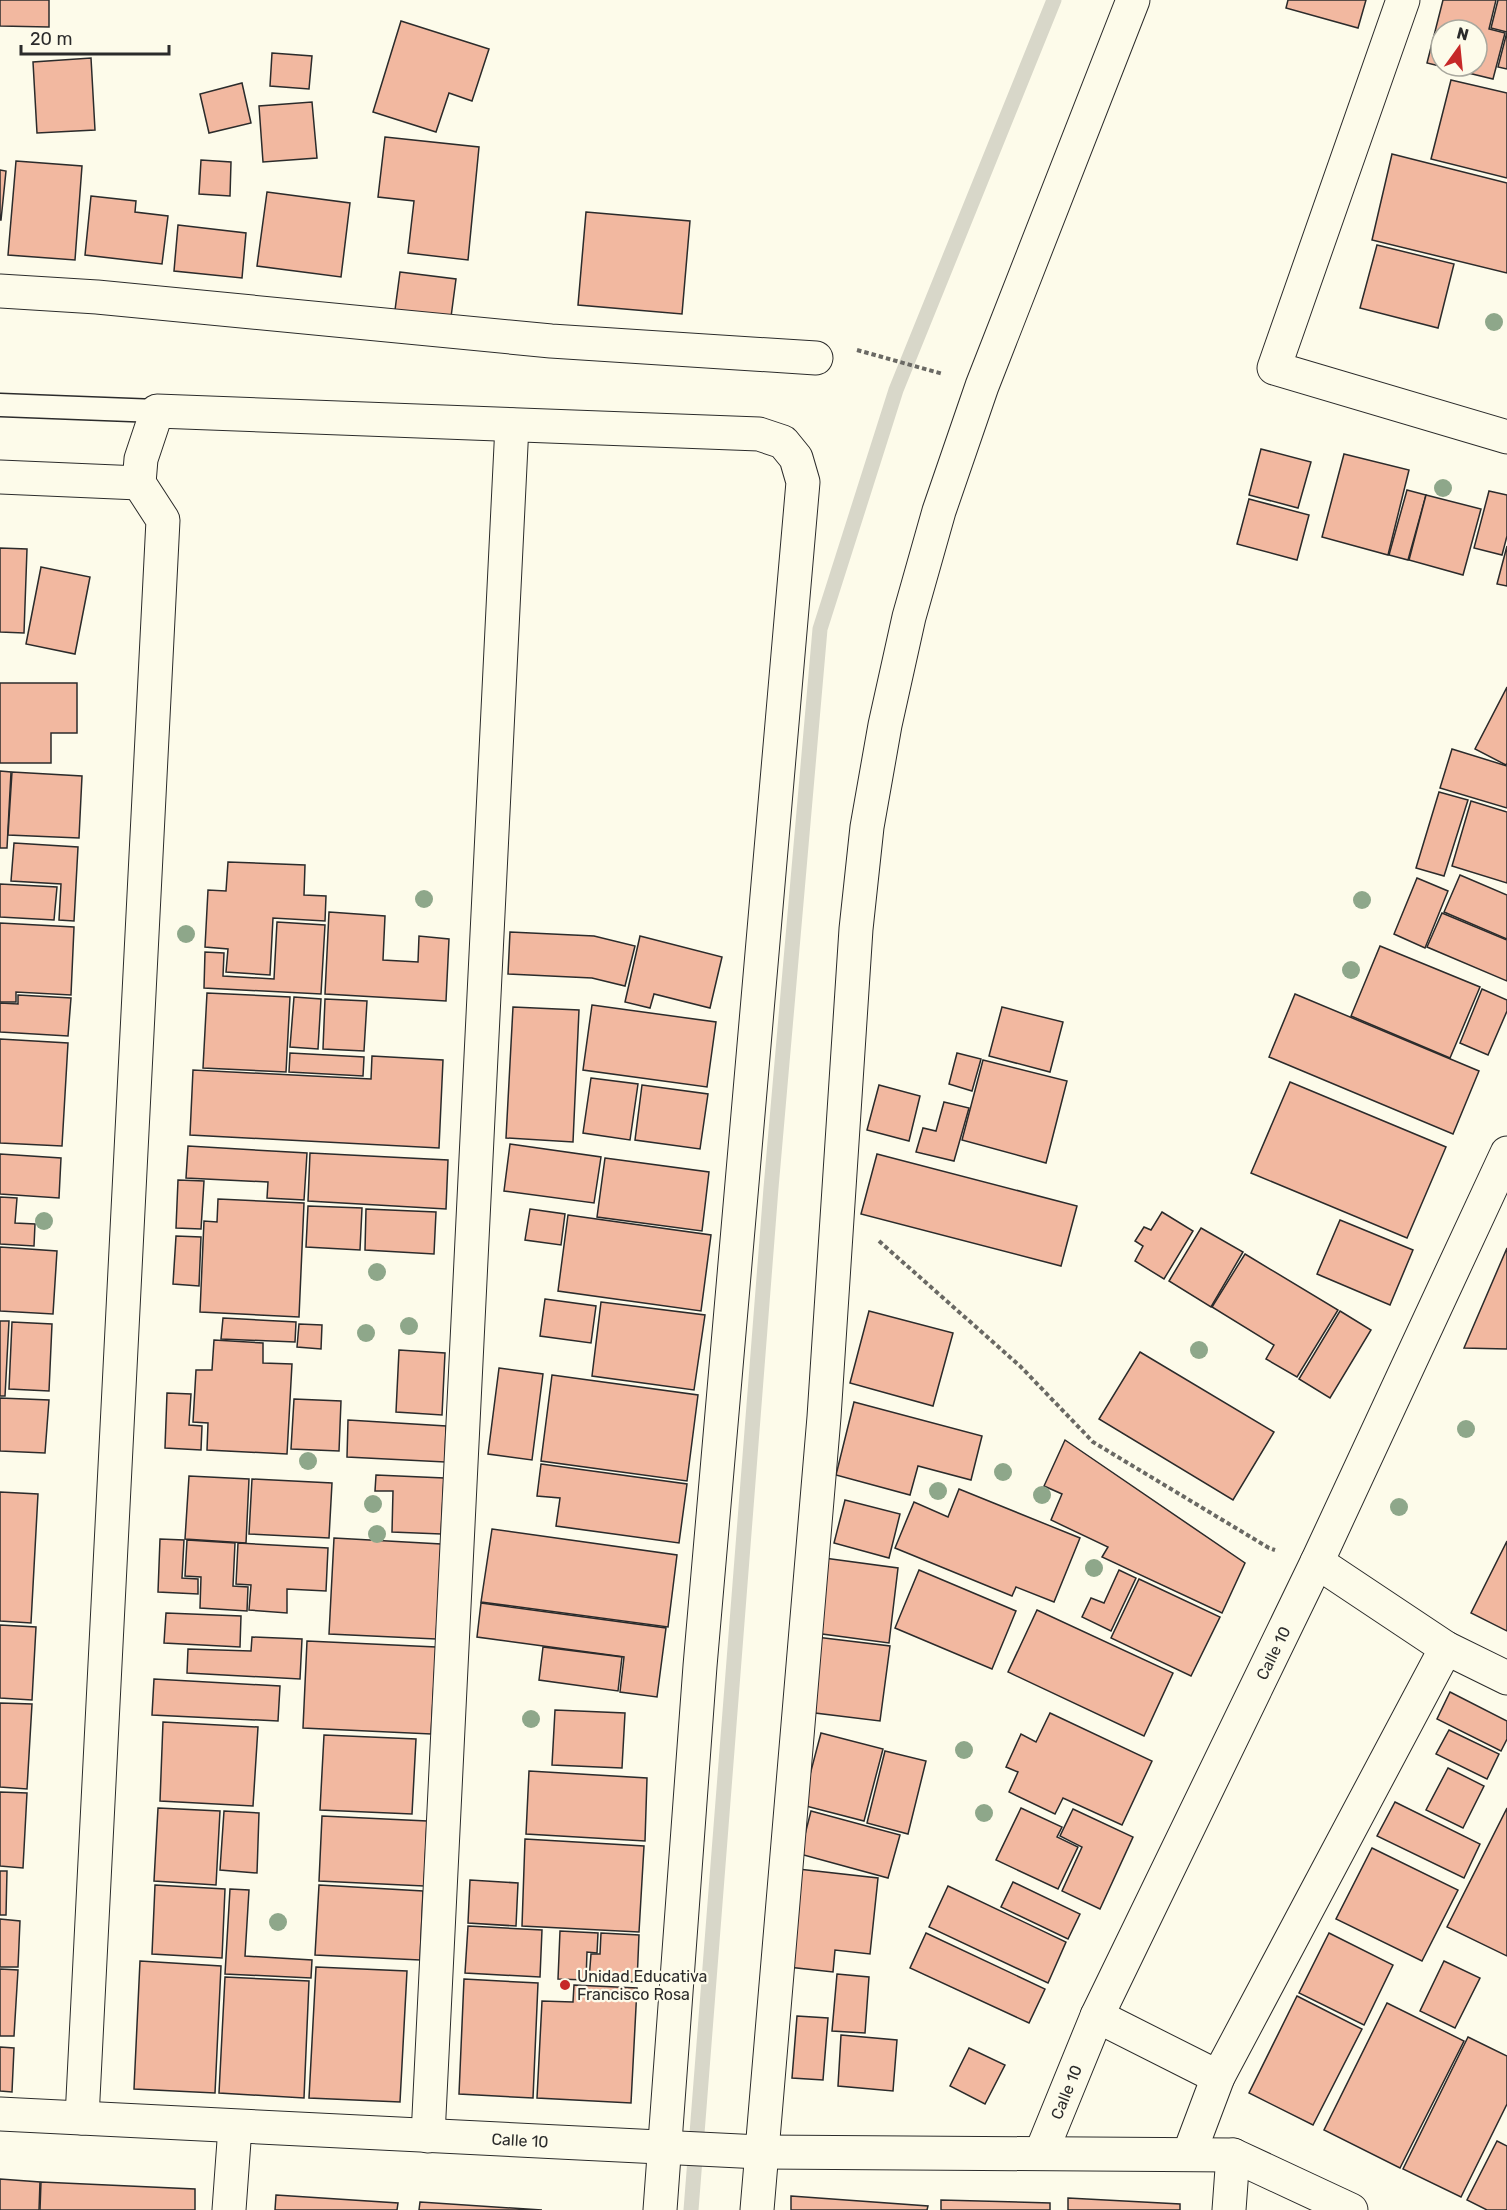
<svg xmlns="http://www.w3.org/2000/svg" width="1507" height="2210" font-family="Rubik,sans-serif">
	<rect width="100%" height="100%" fill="#fdfbea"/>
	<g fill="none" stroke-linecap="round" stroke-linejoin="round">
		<path stroke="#d8d7c9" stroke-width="15" d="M 691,2210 L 771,1188 L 820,629 L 896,390 L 1054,0"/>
	</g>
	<g fill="#f2b8a0" stroke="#2b2b2b" stroke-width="1.5" fill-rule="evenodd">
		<path d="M 0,0 L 49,0 L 49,27 L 0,26 Z"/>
		<path d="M 1288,0 L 1366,0 L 1358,28 L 1286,8 Z"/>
		<path d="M 1443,0 L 1496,0 L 1489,29 L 1505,33 L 1493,79 L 1427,63 ZM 1441,30 L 1477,30 L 1477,66 L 1441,66 Z"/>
		<path d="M 1498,0 L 1507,0 L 1507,69 L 1498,67 L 1507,32 L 1491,28 Z"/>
		<path d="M 401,21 L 489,49 L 472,101 L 449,93 L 436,132 L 373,112 Z"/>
		<path d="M 272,53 L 312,56 L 309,89 L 270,86 Z"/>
		<path d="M 91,58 L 95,130 L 37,133 L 33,62 Z"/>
		<path d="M 1451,80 L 1507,93 L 1507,178 L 1431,159 Z"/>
		<path d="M 242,83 L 251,123 L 209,133 L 200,94 Z"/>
		<path d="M 312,102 L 317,158 L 263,162 L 259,106 Z"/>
		<path d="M 385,137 L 479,147 L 468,260 L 408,253 L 414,201 L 378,197 Z"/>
		<path d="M 1392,154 L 1507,183 L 1507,273 L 1372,240 Z"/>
		<path d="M 201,160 L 231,162 L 230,196 L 199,194 Z"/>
		<path d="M 16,161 L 82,166 L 75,260 L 8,255 Z"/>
		<path d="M 0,170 L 6,171 L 1,220 L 0,220 Z"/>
		<path d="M 267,192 L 350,203 L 341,277 L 257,266 Z"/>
		<path d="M 91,196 L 136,201 L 135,212 L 168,216 L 162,264 L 85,255 Z"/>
		<path d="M 586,212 L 690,221 L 682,314 L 578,305 Z"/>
		<path d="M 178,225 L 246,233 L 242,278 L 174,271 Z"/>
		<path d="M 1377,245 L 1454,264 L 1438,328 L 1360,308 Z"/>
		<path d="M 400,272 L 456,279 L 451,317 L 395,310 Z"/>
		<path d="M 1261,449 L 1311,462 L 1298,508 L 1249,495 Z"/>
		<path d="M 1344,454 L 1409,470 L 1388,555 L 1322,537 Z"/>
		<path d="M 1407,490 L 1426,495 L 1408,560 L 1389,555 Z"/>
		<path d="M 1489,491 L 1507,495 L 1507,536 L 1502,555 L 1474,548 Z"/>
		<path d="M 1426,495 L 1481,509 L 1463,575 L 1409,560 Z"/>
		<path d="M 1249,499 L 1309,515 L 1297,560 L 1237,544 Z"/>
		<path d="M 1507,546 L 1507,586 L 1497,584 Z"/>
		<path d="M 0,548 L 27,549 L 24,633 L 0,632 Z"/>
		<path d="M 41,567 L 90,577 L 75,654 L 26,644 Z"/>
		<path d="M 0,683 L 77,683 L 77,733 L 51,733 L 51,763 L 0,763 Z"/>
		<path d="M 1507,687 L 1507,763 L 1506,765 L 1475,749 Z"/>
		<path d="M 1452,749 L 1507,766 L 1507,808 L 1440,788 Z"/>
		<path d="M 0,771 L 11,772 L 7,848 L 0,848 Z"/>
		<path d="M 12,772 L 82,776 L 79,838 L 8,835 Z"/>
		<path d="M 1439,792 L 1468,800 L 1444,876 L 1416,868 Z"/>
		<path d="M 1471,801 L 1507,812 L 1507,883 L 1452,866 Z"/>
		<path d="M 14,843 L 78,847 L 74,921 L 59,920 L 61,884 L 11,881 Z"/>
		<path d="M 228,862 L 305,865 L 304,895 L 326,896 L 325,921 L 273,918 L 270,975 L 226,972 L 228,949 L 205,947 L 208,890 L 226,891 Z"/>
		<path d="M 1460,875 L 1507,895 L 1507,939 L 1444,912 Z"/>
		<path d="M 1417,878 L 1448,891 L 1425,948 L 1394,934 Z"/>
		<path d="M 0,884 L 57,887 L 54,920 L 0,917 Z"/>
		<path d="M 329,912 L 385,916 L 383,960 L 418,962 L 419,936 L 449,939 L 446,1001 L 325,994 Z"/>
		<path d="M 1442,913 L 1507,940 L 1507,981 L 1427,947 Z"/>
		<path d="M 277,922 L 325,925 L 321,994 L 204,988 L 205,952 L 224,953 L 223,976 L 274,979 Z"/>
		<path d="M 0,923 L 74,927 L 71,995 L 16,992 L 16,1002 L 0,1002 Z"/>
		<path d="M 510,932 L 594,936 L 635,946 L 625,986 L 592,978 L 508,974 Z"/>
		<path d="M 640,936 L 722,957 L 710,1008 L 654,994 L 650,1008 L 625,1002 Z"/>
		<path d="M 1380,946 L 1480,987 L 1450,1058 L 1351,1016 Z"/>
		<path d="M 1482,989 L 1507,1000 L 1507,1011 L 1488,1055 L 1460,1043 Z"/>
		<path d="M 207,993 L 290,997 L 286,1072 L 203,1068 Z"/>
		<path d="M 1295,994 L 1479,1071 L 1453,1134 L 1269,1057 Z"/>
		<path d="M 18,995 L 71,998 L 68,1036 L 0,1032 L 0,1003 L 18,1004 Z"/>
		<path d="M 294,997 L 321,999 L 318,1049 L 290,1047 Z"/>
		<path d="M 325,999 L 367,1001 L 364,1051 L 323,1049 Z"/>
		<path d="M 592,1005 L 716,1022 L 707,1087 L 583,1070 Z"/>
		<path d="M 513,1007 L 579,1010 L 573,1142 L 506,1138 Z"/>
		<path d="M 1002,1007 L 1063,1022 L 1050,1072 L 989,1056 Z"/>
		<path d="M 0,1039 L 68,1043 L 62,1146 L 0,1143 Z"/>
		<path d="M 290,1053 L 364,1057 L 363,1076 L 289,1072 Z"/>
		<path d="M 957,1053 L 981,1059 L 972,1091 L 949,1084 Z"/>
		<path d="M 372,1056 L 443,1060 L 439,1148 L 190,1135 L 193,1070 L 371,1079 Z"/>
		<path d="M 983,1060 L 1067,1081 L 1046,1163 L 962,1140 Z"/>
		<path d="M 591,1078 L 638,1084 L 630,1140 L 583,1133 Z"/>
		<path d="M 1290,1082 L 1446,1147 L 1407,1238 L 1251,1173 Z"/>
		<path d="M 642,1085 L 708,1094 L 700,1149 L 635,1140 Z"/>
		<path d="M 879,1085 L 920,1096 L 909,1141 L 867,1130 Z"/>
		<path d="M 944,1102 L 969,1108 L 954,1161 L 916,1152 L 923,1128 L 936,1131 Z"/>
		<path d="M 510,1144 L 601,1157 L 594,1203 L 504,1191 Z"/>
		<path d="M 188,1146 L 307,1153 L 304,1200 L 267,1198 L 268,1182 L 186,1178 Z"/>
		<path d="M 310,1153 L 448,1160 L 446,1209 L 308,1201 Z"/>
		<path d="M 0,1154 L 61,1158 L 59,1198 L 0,1194 Z"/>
		<path d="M 877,1154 L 1077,1206 L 1061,1266 L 861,1214 Z"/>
		<path d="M 605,1158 L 709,1172 L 702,1231 L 597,1217 Z"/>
		<path d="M 178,1180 L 204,1181 L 201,1229 L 176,1228 Z"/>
		<path d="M 0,1197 L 17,1198 L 15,1223 L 35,1224 L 34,1246 L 0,1244 Z"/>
		<path d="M 218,1199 L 304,1203 L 299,1317 L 200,1312 L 204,1221 L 217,1222 Z"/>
		<path d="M 308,1206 L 362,1208 L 360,1250 L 306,1247 Z"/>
		<path d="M 366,1209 L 436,1212 L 434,1254 L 365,1250 Z"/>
		<path d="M 530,1209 L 565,1214 L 561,1245 L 525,1240 Z"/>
		<path d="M 1162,1212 L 1193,1231 L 1164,1279 L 1135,1261 L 1143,1246 L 1135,1241 L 1144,1227 L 1151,1230 Z"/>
		<path d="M 568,1215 L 711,1235 L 701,1311 L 558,1291 Z"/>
		<path d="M 1340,1220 L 1413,1250 L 1390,1305 L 1317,1274 Z"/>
		<path d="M 1201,1228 L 1243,1252 L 1211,1307 L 1169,1281 Z"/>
		<path d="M 176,1236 L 201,1237 L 199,1286 L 173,1284 Z"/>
		<path d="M 0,1247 L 57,1251 L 53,1314 L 0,1311 Z"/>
		<path d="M 1507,1248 L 1507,1349 L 1464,1348 Z"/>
		<path d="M 1245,1254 L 1338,1310 L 1297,1377 L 1266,1359 L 1274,1345 L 1212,1307 Z"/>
		<path d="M 545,1299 L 596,1306 L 591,1343 L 540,1336 Z"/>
		<path d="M 601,1302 L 705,1315 L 694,1390 L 592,1376 Z"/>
		<path d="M 869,1311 L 953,1333 L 933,1406 L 850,1383 Z"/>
		<path d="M 1340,1311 L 1371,1330 L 1330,1398 L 1299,1379 Z"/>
		<path d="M 223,1318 L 296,1322 L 295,1342 L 221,1339 Z"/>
		<path d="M 0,1321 L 9,1321 L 5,1396 L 0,1396 Z"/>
		<path d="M 12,1322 L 52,1324 L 49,1391 L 9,1389 Z"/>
		<path d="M 299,1324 L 322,1325 L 321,1349 L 297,1347 Z"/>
		<path d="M 214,1340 L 263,1343 L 263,1363 L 292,1364 L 287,1454 L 207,1450 L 208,1423 L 193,1422 L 196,1370 L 212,1370 Z"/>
		<path d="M 399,1350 L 445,1353 L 442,1415 L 396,1412 Z"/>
		<path d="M 1140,1352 L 1274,1432 L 1233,1500 L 1099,1419 Z"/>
		<path d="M 499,1368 L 543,1374 L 532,1460 L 488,1454 Z"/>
		<path d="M 552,1375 L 698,1395 L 687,1481 L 541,1461 Z"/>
		<path d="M 167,1393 L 191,1394 L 189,1425 L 202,1426 L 201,1450 L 165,1448 Z"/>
		<path d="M 0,1398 L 49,1400 L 45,1453 L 0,1451 Z"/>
		<path d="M 294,1399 L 341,1401 L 339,1451 L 291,1449 Z"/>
		<path d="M 854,1402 L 982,1436 L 971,1480 L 918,1466 L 910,1495 L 836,1475 Z"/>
		<path d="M 348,1420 L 446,1426 L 445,1462 L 347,1457 Z"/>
		<path d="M 1065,1440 L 1245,1563 L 1222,1613 L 1102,1557 L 1108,1547 L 1051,1520 L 1062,1494 L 1044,1486 Z"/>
		<path d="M 541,1464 L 687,1484 L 679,1543 L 556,1526 L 560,1498 L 537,1496 Z"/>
		<path d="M 376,1475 L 444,1478 L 441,1534 L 392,1532 L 393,1491 L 375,1491 Z"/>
		<path d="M 189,1476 L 249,1479 L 246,1543 L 185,1539 Z"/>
		<path d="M 252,1479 L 332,1483 L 329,1538 L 249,1534 Z"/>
		<path d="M 959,1489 L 1080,1538 L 1054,1602 L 1016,1587 L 1012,1596 L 895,1548 L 914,1502 L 948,1517 Z"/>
		<path d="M 0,1492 L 38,1494 L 31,1623 L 0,1621 Z"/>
		<path d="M 845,1500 L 900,1514 L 889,1558 L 834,1543 Z"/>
		<path d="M 492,1529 L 677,1555 L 668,1627 L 481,1602 Z"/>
		<path d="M 334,1538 L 441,1544 L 436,1639 L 329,1634 Z"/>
		<path d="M 160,1539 L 184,1540 L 182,1578 L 198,1579 L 198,1594 L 158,1592 Z"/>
		<path d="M 187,1540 L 235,1543 L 233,1586 L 248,1587 L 247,1611 L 200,1608 L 201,1577 L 185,1576 Z"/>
		<path d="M 1507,1541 L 1507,1631 L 1471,1613 Z"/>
		<path d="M 238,1543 L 328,1548 L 326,1591 L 287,1589 L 287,1613 L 249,1610 L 251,1585 L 236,1584 Z"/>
		<path d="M 824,1558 L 898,1568 L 889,1643 L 815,1633 Z"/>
		<path d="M 919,1570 L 1016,1611 L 992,1669 L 895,1628 Z"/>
		<path d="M 1119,1570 L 1136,1578 L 1111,1631 L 1082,1617 L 1091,1598 L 1104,1603 Z"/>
		<path d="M 1139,1579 L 1220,1617 L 1191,1676 L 1111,1638 Z"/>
		<path d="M 481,1603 L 666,1628 L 657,1697 L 620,1692 L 624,1657 L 477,1637 Z"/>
		<path d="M 1037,1610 L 1173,1673 L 1144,1736 L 1008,1672 Z"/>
		<path d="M 166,1613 L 241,1616 L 240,1647 L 164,1643 Z"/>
		<path d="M 0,1625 L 36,1627 L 32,1700 L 0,1698 Z"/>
		<path d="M 252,1637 L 302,1639 L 300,1679 L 187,1673 L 188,1649 L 251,1651 Z"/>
		<path d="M 816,1637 L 890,1646 L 880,1721 L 807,1712 Z"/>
		<path d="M 307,1641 L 436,1647 L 431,1734 L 303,1728 Z"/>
		<path d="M 543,1647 L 622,1657 L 618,1691 L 539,1680 Z"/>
		<path d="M 154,1679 L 280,1686 L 278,1721 L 152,1715 Z"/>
		<path d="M 1450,1692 L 1507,1721 L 1507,1739 L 1501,1751 L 1437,1719 Z"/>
		<path d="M 0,1703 L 32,1704 L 27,1789 L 0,1787 Z"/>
		<path d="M 555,1710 L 625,1713 L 622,1768 L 552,1765 Z"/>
		<path d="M 1050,1713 L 1152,1761 L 1122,1825 L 1063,1798 L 1055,1814 L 1009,1792 L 1018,1772 L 1006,1767 L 1021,1734 L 1036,1742 Z"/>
		<path d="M 163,1722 L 258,1727 L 253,1806 L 160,1801 Z"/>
		<path d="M 1449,1730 L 1499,1754 L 1487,1779 L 1436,1754 Z"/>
		<path d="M 821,1733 L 883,1749 L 864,1821 L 802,1805 Z"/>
		<path d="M 324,1735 L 416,1739 L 412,1814 L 320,1810 Z"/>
		<path d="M 885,1751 L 926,1761 L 908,1834 L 867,1823 Z"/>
		<path d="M 1448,1768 L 1484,1786 L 1463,1828 L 1426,1810 Z"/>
		<path d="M 529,1771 L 647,1778 L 645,1841 L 526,1834 Z"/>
		<path d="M 0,1792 L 27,1793 L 23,1868 L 0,1866 Z"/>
		<path d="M 1395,1802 L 1480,1844 L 1464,1878 L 1377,1836 Z"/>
		<path d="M 158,1808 L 220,1811 L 216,1885 L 154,1881 Z"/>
		<path d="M 1021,1808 L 1062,1827 L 1057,1837 L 1078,1847 L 1058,1889 L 996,1860 Z"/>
		<path d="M 1507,1808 L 1507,1956 L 1447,1927 Z"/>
		<path d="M 1073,1809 L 1133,1837 L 1100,1909 L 1062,1891 L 1082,1847 L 1060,1836 Z"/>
		<path d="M 224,1811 L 259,1813 L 257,1873 L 220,1870 Z"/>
		<path d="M 811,1811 L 900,1835 L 888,1878 L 800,1854 Z"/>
		<path d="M 322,1816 L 427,1821 L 424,1886 L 319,1881 Z"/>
		<path d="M 525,1839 L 644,1846 L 639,1932 L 522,1926 Z"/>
		<path d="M 1372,1848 L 1458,1890 L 1422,1961 L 1336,1919 Z"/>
		<path d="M 798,1869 L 878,1878 L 870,1954 L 835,1950 L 833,1972 L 788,1967 Z"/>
		<path d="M 0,1871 L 7,1871 L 6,1915 L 0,1915 Z"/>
		<path d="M 470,1880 L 518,1883 L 516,1926 L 468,1923 Z"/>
		<path d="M 1013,1882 L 1080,1914 L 1068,1939 L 1001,1907 Z"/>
		<path d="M 155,1885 L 225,1889 L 222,1958 L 152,1954 Z"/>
		<path d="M 319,1885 L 423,1891 L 420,1960 L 315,1955 Z"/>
		<path d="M 948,1886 L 1066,1942 L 1048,1983 L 929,1927 Z"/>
		<path d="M 230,1889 L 249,1890 L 245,1956 L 312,1960 L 311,1978 L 225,1974 Z"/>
		<path d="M 0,1919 L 20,1921 L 18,1967 L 0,1967 Z"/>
		<path d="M 468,1926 L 542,1930 L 540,1977 L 465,1973 Z"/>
		<path d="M 560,1931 L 598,1933 L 597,1953 L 587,1952 L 586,1980 L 558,1979 Z"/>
		<path d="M 601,1933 L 639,1935 L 637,1982 L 589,1980 L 591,1954 L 600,1954 Z"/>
		<path d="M 926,1933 L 1045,1989 L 1029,2023 L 910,1968 Z"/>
		<path d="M 1329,1933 L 1393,1965 L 1364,2025 L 1299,1993 Z"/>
		<path d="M 140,1961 L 221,1966 L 215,2093 L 134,2089 Z"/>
		<path d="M 1444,1961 L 1480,1978 L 1455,2028 L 1420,2011 Z"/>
		<path d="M 316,1967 L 407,1971 L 400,2102 L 309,2098 Z"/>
		<path d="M 0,1969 L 18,1970 L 14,2036 L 0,2036 Z"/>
		<path d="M 837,1974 L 869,1977 L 865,2033 L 832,2031 Z"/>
		<path d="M 225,1977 L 309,1981 L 304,2098 L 219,2093 Z"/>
		<path d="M 464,1979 L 538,1983 L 533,2098 L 459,2094 Z"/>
		<path d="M 574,1985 L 637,1988 L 631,2103 L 537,2098 L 542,2001 L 573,2002 Z"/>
		<path d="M 1297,1996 L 1362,2029 L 1313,2125 L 1249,2093 Z"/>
		<path d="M 1387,2003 L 1464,2041 L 1400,2168 L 1324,2130 Z"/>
		<path d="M 797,2016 L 828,2018 L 823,2080 L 792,2078 Z"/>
		<path d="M 841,2035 L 897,2040 L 893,2091 L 838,2086 Z"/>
		<path d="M 1468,2037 L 1507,2056 L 1507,2104 L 1461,2197 L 1403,2169 Z"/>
		<path d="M 0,2047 L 14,2048 L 12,2092 L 0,2091 Z"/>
		<path d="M 969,2048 L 1005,2065 L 985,2104 L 950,2086 Z"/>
		<path d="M 1497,2141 L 1507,2146 L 1507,2210 L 1487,2210 L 1467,2200 Z"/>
		<path d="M 0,2179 L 40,2182 L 39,2210 L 0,2210 Z"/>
		<path d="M 41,2182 L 195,2189 L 195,2210 L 40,2210 Z"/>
		<path d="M 276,2195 L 398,2203 L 397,2210 L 275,2210 Z"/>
		<path d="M 791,2196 L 928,2206 L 927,2210 L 791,2210 Z"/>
		<path d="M 1068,2198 L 1180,2204 L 1180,2210 L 1068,2210 Z"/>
		<path d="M 941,2200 L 1050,2203 L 1050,2210 L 941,2210 Z"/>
		<path d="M 420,2202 L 542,2210 L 419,2210 Z"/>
	</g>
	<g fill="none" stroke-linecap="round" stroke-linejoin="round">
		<defs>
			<path id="service" d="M 0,405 L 157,411"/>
			<g id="minor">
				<path d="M 1403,0 L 1274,368 L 1507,437"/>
				<path d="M 0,291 L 97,297 L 551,341 L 816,358"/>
				<path d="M 0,477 L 139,483 L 141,459 L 157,411 L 759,434 L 783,442 L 796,458 L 803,482 L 700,1666 L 660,2210"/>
				<path d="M 1317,1562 L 1446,1648 L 1507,1678"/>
				<path d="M 1097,2016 L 1218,2077"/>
				<path d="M 0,2114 L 760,2152 L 1233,2155 L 1351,2210"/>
				<path d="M 82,2118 L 163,520 L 139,483"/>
				<path d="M 428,2136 L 512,425"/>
				<path d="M 1041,2153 L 1097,2016 L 1317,1562 L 1507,1153"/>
				<path d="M 1189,2154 L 1218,2077 L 1446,1648"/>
				<path d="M 229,2210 L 235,2127"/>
				<path d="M 757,2210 L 824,1417 L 856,929 L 867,827 L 885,725 L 909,617 L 939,511 L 982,386 L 1133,0"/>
				<path d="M 1229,2210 L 1233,2155"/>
			</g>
		</defs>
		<use href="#service" stroke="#2b2b2b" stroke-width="25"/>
		<use href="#minor" stroke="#2b2b2b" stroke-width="35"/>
		<g stroke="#6a6964" stroke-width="4" stroke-dasharray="4.5 3" stroke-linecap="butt">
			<path d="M 857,350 L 943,374"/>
			<path d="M 879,1241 L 1020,1366 L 1093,1442 L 1269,1548 L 1275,1550"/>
		</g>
		<use href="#service" stroke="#fdfbea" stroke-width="22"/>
		<use href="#minor" stroke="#fdfbea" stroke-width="33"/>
	</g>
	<g fill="#8ea78a">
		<circle cx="1494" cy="322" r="9"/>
		<circle cx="1443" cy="488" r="9"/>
		<circle cx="424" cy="899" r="9"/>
		<circle cx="1362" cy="900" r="9"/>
		<circle cx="186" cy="934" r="9"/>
		<circle cx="1351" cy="970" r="9"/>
		<circle cx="44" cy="1221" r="9"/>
		<circle cx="377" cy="1272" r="9"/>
		<circle cx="409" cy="1326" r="9"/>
		<circle cx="366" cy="1333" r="9"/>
		<circle cx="1199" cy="1350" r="9"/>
		<circle cx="1466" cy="1429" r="9"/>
		<circle cx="308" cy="1461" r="9"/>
		<circle cx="1003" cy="1472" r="9"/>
		<circle cx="938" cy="1491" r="9"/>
		<circle cx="1042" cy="1495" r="9"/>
		<circle cx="373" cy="1504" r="9"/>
		<circle cx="1399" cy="1507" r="9"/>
		<circle cx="377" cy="1534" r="9"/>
		<circle cx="1094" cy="1568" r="9"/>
		<circle cx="531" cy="1719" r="9"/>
		<circle cx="964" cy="1750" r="9"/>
		<circle cx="984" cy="1813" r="9"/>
		<circle cx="278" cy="1922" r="9"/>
	</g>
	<circle fill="#c62828" stroke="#fdfbea" stroke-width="2" cx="565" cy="1985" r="6"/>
	<g text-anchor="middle" stroke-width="4.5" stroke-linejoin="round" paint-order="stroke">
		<g font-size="16" fill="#2b2b2b" stroke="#fdfbea">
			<text transform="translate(1273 1653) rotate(-64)" y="6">Calle 10</text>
			<text transform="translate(1066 2092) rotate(-68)" y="6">Calle 10</text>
			<text transform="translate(520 2140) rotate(3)" y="6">Calle 10</text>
		</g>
		<g font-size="16" fill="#2b2b2b" stroke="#fdfbea" text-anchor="start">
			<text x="577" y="1982">Unidad Educativa<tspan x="577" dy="18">Francisco Rosa</tspan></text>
		</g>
	</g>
	<g transform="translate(1459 48) rotate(15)"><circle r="28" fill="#fdfbea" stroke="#a9a89e" stroke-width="1.5"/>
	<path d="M0-4.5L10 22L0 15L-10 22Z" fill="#c62828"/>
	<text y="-9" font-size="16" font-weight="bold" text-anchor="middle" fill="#2b2b2b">N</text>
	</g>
	<path d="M21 45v9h148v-9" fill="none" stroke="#2b2b2b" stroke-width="3"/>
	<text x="30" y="45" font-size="18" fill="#2b2b2b" stroke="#fdfbea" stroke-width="4.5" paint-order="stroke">20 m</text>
</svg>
